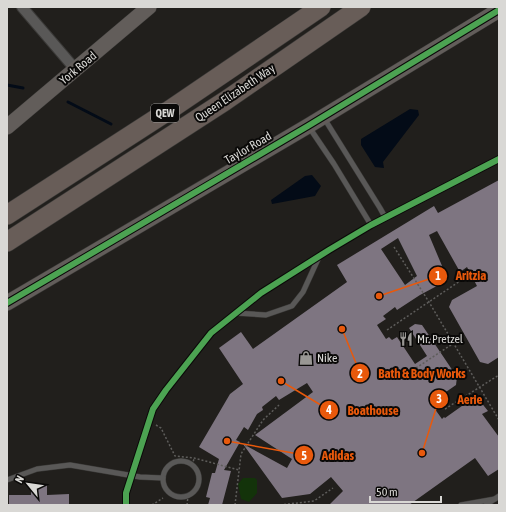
<svg xmlns="http://www.w3.org/2000/svg" width="506" height="512" font-family="'Asap Condensed',sans-serif">
	<rect width="100%" height="100%" fill="#211f1c"/>
	<path fill="#13330a" d="M 243,478 L 255,478 L 257,480 L 257,493 L 249,502 L 241,499 L 238,484 Z"/>
	<g fill="#030b17">
		<path d="M 410,109 L 418,110 L 419,115 L 383,162 L 384,168 L 375,167 L 361,145 L 361,139 Z"/>
		<path d="M 312,175 L 321,186 L 315,196 L 272,204 L 271,200 L 305,176 Z"/>
	</g>
	<g fill="none" stroke-linecap="round" stroke-linejoin="round">
		<g stroke="#030b17" stroke-width="3">
			<path d="M 7,85 L 23,88"/>
			<path d="M 68,102 L 111,124"/>
		</g>
	</g>
	<g fill="#7e7581" fill-rule="evenodd">
		<path d="M 499,180 L 499,357 L 488,364 L 480,362 L 449,307 L 452,300 L 477,286 L 467,267 L 460,272 L 437,231 L 429,235 L 448,280 L 420,295 L 397,310 L 395,307 L 383,316 L 386,319 L 377,325 L 386,339 L 389,337 L 392,340 L 397,337 L 415,364 L 427,356 L 409,328 L 415,324 L 422,325 L 457,377 L 456,385 L 433,401 L 435,403 L 432,405 L 442,419 L 444,417 L 445,418 L 476,396 L 488,411 L 482,414 L 499,437 L 499,469 L 488,476 L 475,458 L 409,505 L 329,505 L 343,491 L 331,477 L 310,494 L 282,498 L 243,444 L 287,468 L 292,459 L 255,435 L 313,392 L 307,383 L 279,400 L 276,396 L 262,407 L 263,410 L 257,414 L 248,430 L 244,427 L 236,440 L 240,442 L 224,470 L 231,471 L 222,505 L 208,505 L 210,498 L 206,497 L 212,473 L 215,473 L 219,459 L 199,447 L 230,394 L 243,384 L 219,348 L 241,332 L 253,349 L 347,282 L 337,265 L 434,206 L 438,213 ZM 398,238 L 417,276 L 405,285 L 381,249 Z"/>
		<path d="M 31,484 L 47,484 L 47,495 L 69,494 L 69,505 L 9,505 L 9,495 L 31,495 Z"/>
	</g>
	<g fill="none" stroke-linecap="round" stroke-linejoin="round">
		<defs>
			<g id="service">
				<path d="M 324,118 L 380,208 L 385,217"/>
				<path d="M 309,127 L 334,164 L 371,225"/>
				<path d="M 235,313 L 266,315 L 292,306 L 303,292 L 319,257"/>
				<circle cx="181" cy="479" r="18"/>
				<path d="M 7,480 L 37,469 L 70,465 L 140,477 L 163,478"/>
				<path d="M 126,505 L 126,493 L 153,409 L 166,390 L 211,333 L 261,293 L 329,250 L 371,225 L 499,159"/>
				<path d="M 461,505 L 495,499"/>
				<path d="M 486,505 L 499,496"/>
			</g>
			<path id="minor" d="M 22,7 L 76,70"/>
			<g id="secondary">
				<path d="M 7,127 L 149,7"/>
				<path d="M 7,303 L 308,126 L 499,10"/>
			</g>
			<g id="motorway">
				<path d="M 7,215 L 168,111 L 321,7"/>
				<path d="M 7,242 L 225,101 L 361,7"/>
			</g>
		</defs>
		<use href="#service" stroke="#3b3a38" stroke-width="6"/>
		<use href="#minor" stroke="#3b3a38" stroke-width="12"/>
		<use href="#secondary" stroke="#3b3a38" stroke-width="16"/>
		<use href="#motorway" stroke="#3b3a38" stroke-width="20"/>
		<g stroke="#5e5d5b" stroke-width="1.5" stroke-dasharray="2 2" stroke-linecap="butt">
			<path d="M 394,247 L 429,302 L 499,420"/>
			<path d="M 387,330 L 466,277"/>
			<path d="M 416,368 L 454,343"/>
			<path d="M 445,409 L 499,375"/>
			<path d="M 156,425 L 161,428 L 175,456 L 194,458 L 239,470"/>
			<path d="M 192,465 L 194,459"/>
			<path d="M 152,505 L 163,498"/>
			<path d="M 187,505 L 188,496"/>
			<path d="M 235,505 L 241,454 L 263,420 L 279,405"/>
			<path d="M 280,505 L 314,501 L 333,488"/>
		</g>
		<use href="#service" stroke="#595857" stroke-width="5"/>
		<use href="#minor" stroke="#595857" stroke-width="10"/>
		<use href="#secondary" stroke="#625d5a" stroke-width="15"/>
		<use href="#motorway" stroke="#685d58" stroke-width="19"/>
		<defs>
			<g id="cycleway">
				<path d="M 7,303 L 308,126 L 499,10"/>
				<path d="M 126,505 L 126,493 L 153,409 L 166,390 L 211,333 L 261,293 L 329,250 L 371,225 L 499,159"/>
			</g>
		</defs>
		<use href="#cycleway" stroke="#0a0908" stroke-width="8"/>
		<use href="#cycleway" stroke="#4ca352" stroke-width="6"/>
	</g>
	<defs>
		<symbol id="restaurant-bare" viewBox="-9 -9 18 18"><path d="M-5-6h1v4h1v-4h1v4h1v-4h1v5L-1.5 .5V6h-2V.5L-5-1ZM5-6V6H3V1.5H1.5Q1.5-4 5-6Z" fill="#999794" stroke="#0a0908" stroke-width="2.5" paint-order="stroke"/></symbol>
		<symbol id="shop-bare" viewBox="-9 -9 18 18"><path d="M-5-2.5h2.3a2.7 3.5 0 0 1 5.4 0H5L5.5 6h-11ZM-1.5-2.5h3a1.5 2.3 0 0 0-3 0Z" fill="#999794" stroke="#0a0908" stroke-width="2.5" paint-order="stroke"/></symbol>
	</defs>
	<g fill-rule="evenodd">
		<use href="#restaurant-bare" x="396" y="329" width="20" height="20"/>
		<use href="#shop-bare" x="296" y="348" width="20" height="20"/>
	</g>
	<g text-anchor="middle" stroke-width="4" stroke-linejoin="round" paint-order="stroke">
		<rect fill="#0a0908" stroke="#9b9a98" stroke-width="1" x="151" y="104" width="28" height="18" rx="3"/>
		<g font-size="11" font-weight="bold" fill="#d9d8d5">
			<text x="165" y="117">QEW</text>
		</g>
		<g font-size="12" fill="#d9d8d5" stroke="#0a0908">
			<text transform="translate(78 68) rotate(-40)" y="4">York Road</text>
			<text transform="translate(235 93) rotate(-34)" y="4">Queen Elizabeth Way</text>
			<text transform="translate(248 148) rotate(-30)" y="4">Taylor Road</text>
		</g>
		<g font-size="12" fill="#d9d8d5" stroke="#0a0908" text-anchor="start">
			<text x="417" y="343">Mr. Pretzel</text>
			<text x="317" y="362">Nike</text>
		</g>
	</g>
	<path fill="none" stroke="#e8590c" stroke-width="1.5" d="M379 296L438 276M342 329L360 373M422 453L439 399M281 381L329 410M227 441L304 455"/>
	<g fill="#e8590c" stroke="#0a0908" stroke-width="1.5">
		<circle cx="379" cy="296" r="4"/>
		<circle cx="342" cy="329" r="4"/>
		<circle cx="422" cy="453" r="4"/>
		<circle cx="281" cy="381" r="4"/>
		<circle cx="227" cy="441" r="4"/>
		<circle cx="438" cy="276" r="10"/>
		<circle cx="360" cy="373" r="10"/>
		<circle cx="439" cy="399" r="10"/>
		<circle cx="329" cy="410" r="10"/>
		<circle cx="304" cy="455" r="10"/>
	</g>
	<g font-size="12" text-anchor="middle" font-weight="bold" fill="#fff">
		<text x="438" y="280">1</text>
		<text x="360" y="378">2</text>
		<text x="439" y="403">3</text>
		<text x="329" y="414">4</text>
		<text x="304" y="460">5</text>
	</g>
	<g font-size="13" text-anchor="middle" font-weight="bold" fill="#e8590c" stroke="#0a0908" stroke-width="4" stroke-linejoin="round" paint-order="stroke">
		<text x="471" y="280">Aritzia</text>
		<text x="422" y="378">Bath &amp; Body Works</text>
		<text x="470" y="404">Aerie</text>
		<text x="373" y="415">Boathouse</text>
		<text x="338" y="460">Adidas</text>
	</g>
	<rect width="506" height="512" fill="none" stroke="#d9d8d5" stroke-width="16"/>
	<g transform="translate(28 484) rotate(299)" stroke="#0a0908" stroke-width="3" paint-order="stroke">
	<path d="M0-3L7 15L0 10L-7 15Z" fill="#d9d8d5"/>
	<text y="-6" font-size="11" font-weight="bold" text-anchor="middle" fill="#d9d8d5">N</text>
	</g>
	<path d="M370 496v6h71v-6" fill="none" stroke="#d9d8d5" stroke-width="2"/>
	<text x="376" y="496" font-size="12" fill="#d9d8d5" stroke="#0a0908" stroke-width="3" paint-order="stroke">50 m</text>
</svg>
